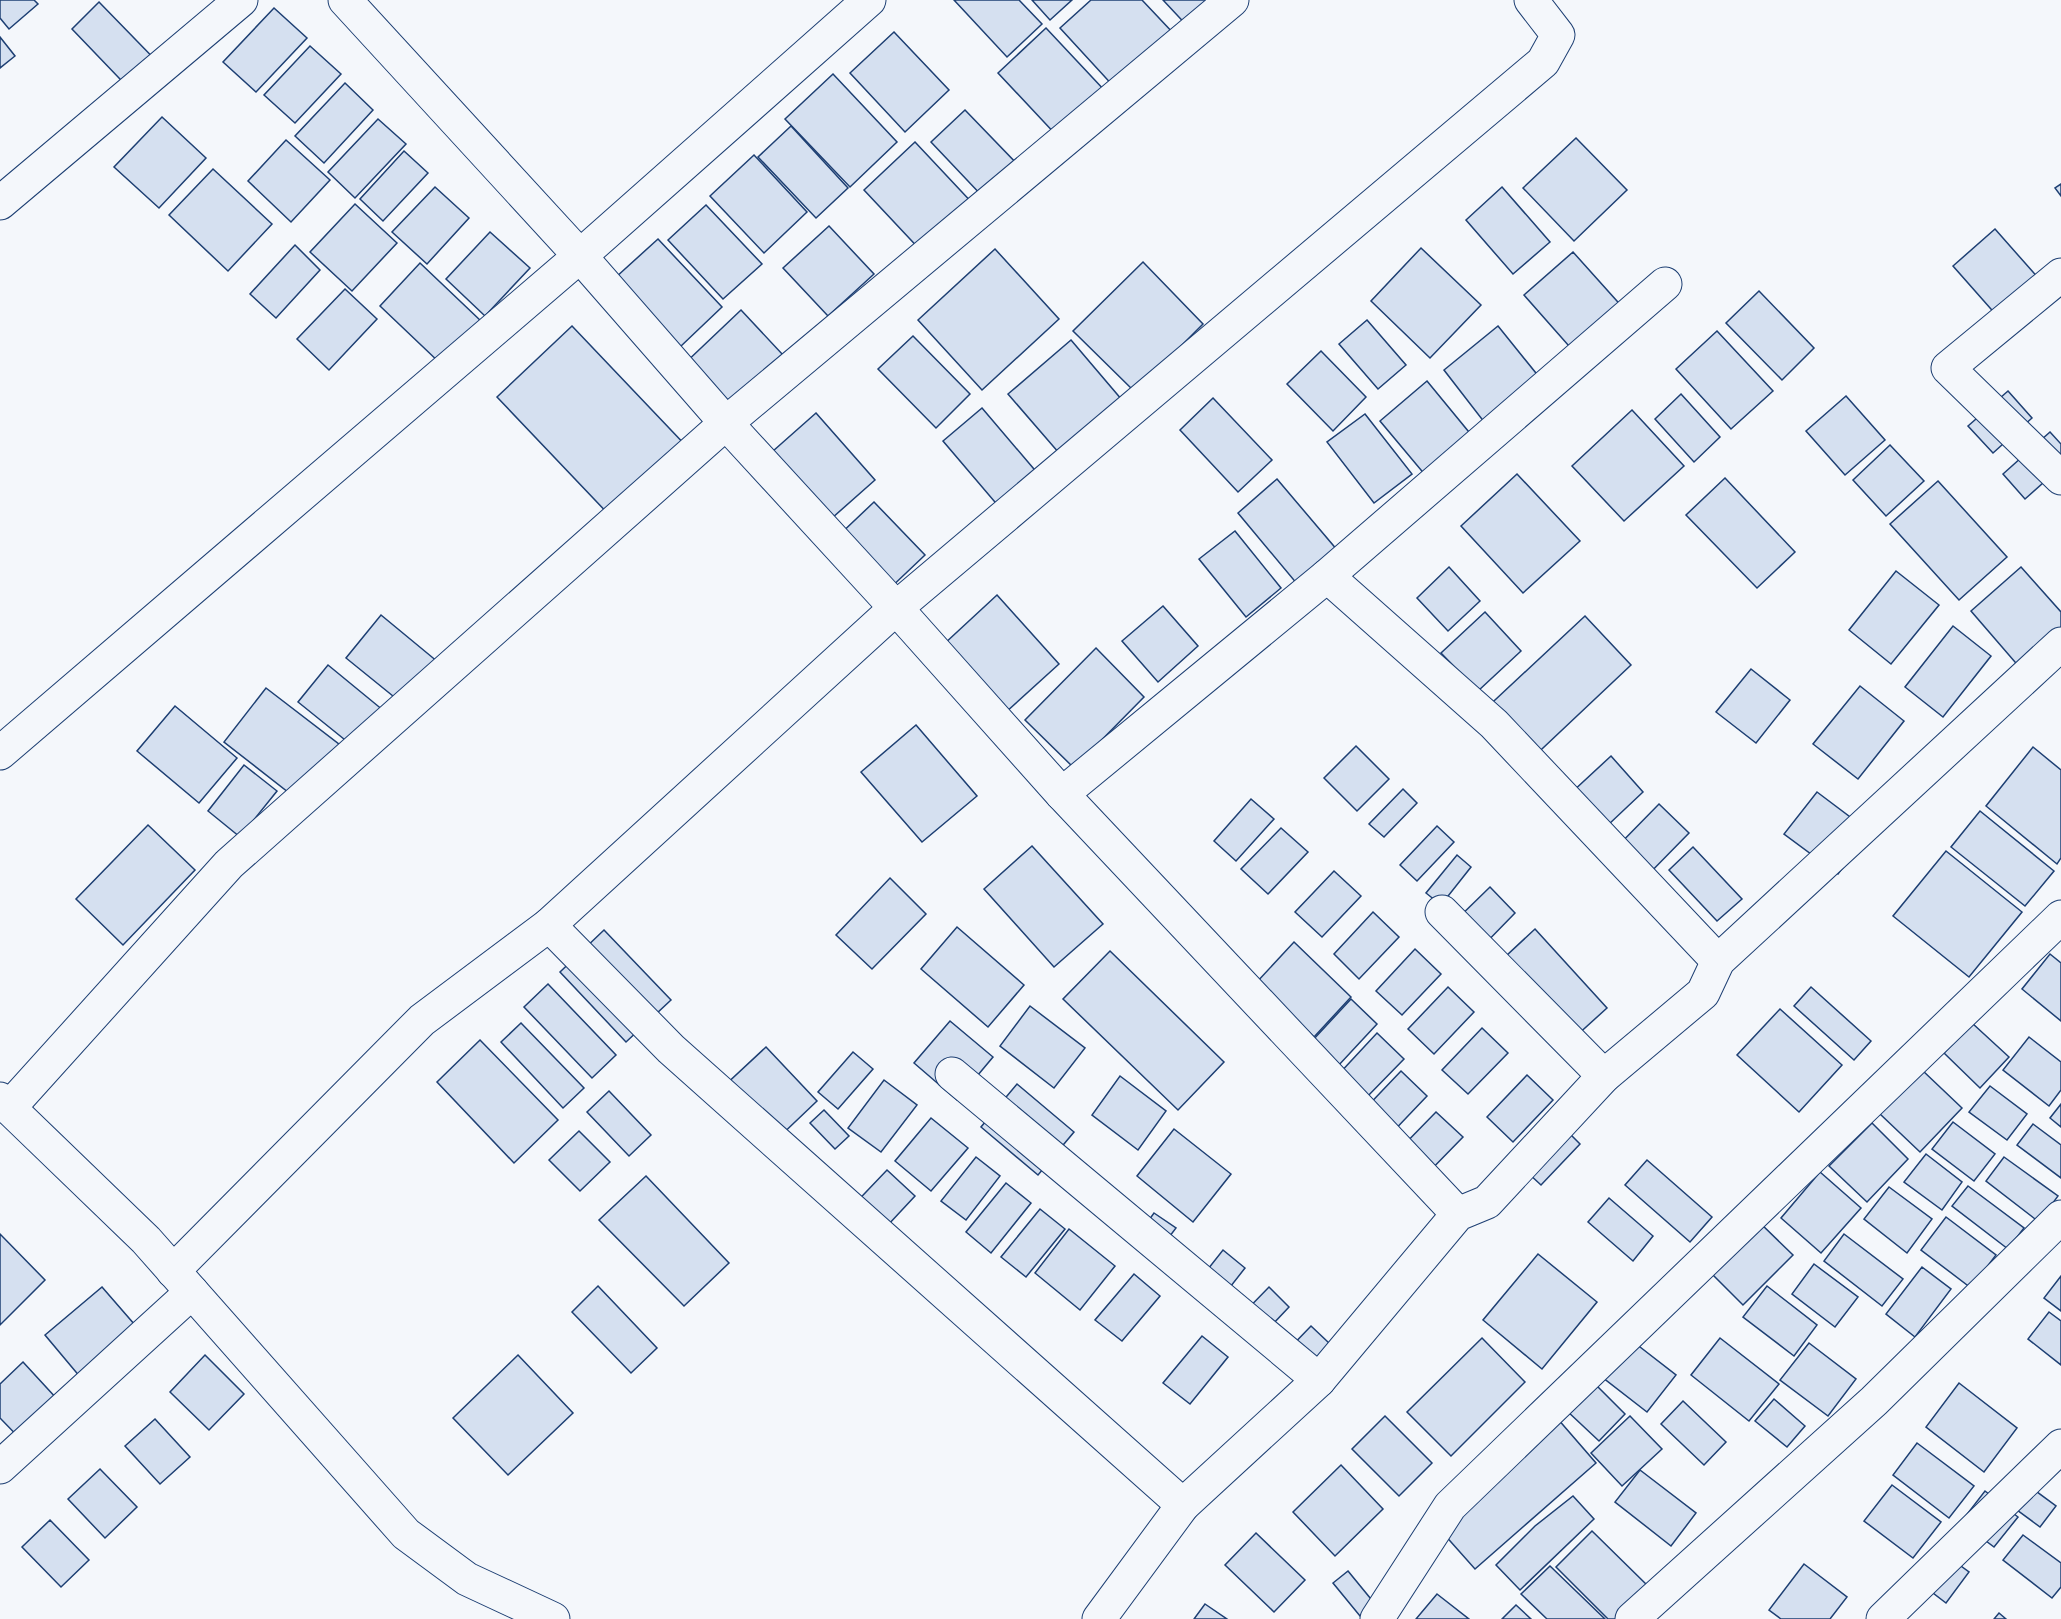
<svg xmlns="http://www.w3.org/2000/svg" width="2061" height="1619" font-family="Merriweather,serif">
	<rect width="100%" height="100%" fill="#f4f7fb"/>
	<g fill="#d5e0f0" stroke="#1d3f73" stroke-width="1.5">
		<path d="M 0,0 L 34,0 L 38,4 L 9,29 L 0,18 Z"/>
		<path d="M 954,0 L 1019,0 L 1042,24 L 1007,57 Z"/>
		<path d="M 1032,0 L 1072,0 L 1050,20 Z"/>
		<path d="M 1091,0 L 1142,0 L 1175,35 L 1116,89 L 1060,28 Z"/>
		<path d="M 1163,0 L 1225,0 L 1192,31 Z"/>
		<path d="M 99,2 L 170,75 L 142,102 L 72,29 Z"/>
		<path d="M 274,8 L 307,38 L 256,92 L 223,62 Z"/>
		<path d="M 1046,28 L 1106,92 L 1058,137 L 998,73 Z"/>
		<path d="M 894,32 L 949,90 L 905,132 L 850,73 Z"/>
		<path d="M 0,37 L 15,56 L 0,68 Z"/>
		<path d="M 310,46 L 341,74 L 295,123 L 264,95 Z"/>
		<path d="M 833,74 L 897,142 L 850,187 L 785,119 Z"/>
		<path d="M 345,83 L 373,110 L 324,163 L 295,136 Z"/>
		<path d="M 965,110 L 1020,167 L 985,199 L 931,142 Z"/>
		<path d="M 162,117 L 206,158 L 159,208 L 114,167 Z"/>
		<path d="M 378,119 L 406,144 L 355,198 L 328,172 Z"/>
		<path d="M 791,126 L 848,188 L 816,218 L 758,157 Z"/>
		<path d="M 1576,138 L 1627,190 L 1574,241 L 1523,188 Z"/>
		<path d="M 286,140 L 330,180 L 291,222 L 248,181 Z"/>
		<path d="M 915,142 L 976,207 L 925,255 L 864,190 Z"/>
		<path d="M 404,151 L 428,173 L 383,221 L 360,199 Z"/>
		<path d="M 754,155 L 807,212 L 764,253 L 710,196 Z"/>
		<path d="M 213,169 L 272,224 L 228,271 L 169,215 Z"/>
		<path d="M 2061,184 L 2061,196 L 2055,188 Z"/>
		<path d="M 435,187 L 469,218 L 427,264 L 392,232 Z"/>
		<path d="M 1502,187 L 1550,242 L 1513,274 L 1466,220 Z"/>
		<path d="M 355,204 L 397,243 L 352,291 L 310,252 Z"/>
		<path d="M 706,205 L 762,264 L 723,299 L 668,240 Z"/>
		<path d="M 829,226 L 874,274 L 828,316 L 783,268 Z"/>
		<path d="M 1995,229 L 2055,297 L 2013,334 L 1953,266 Z"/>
		<path d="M 490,232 L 530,268 L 485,316 L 446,279 Z"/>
		<path d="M 658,239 L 722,307 L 680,347 L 615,278 Z"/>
		<path d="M 295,245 L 320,270 L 276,318 L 250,294 Z"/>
		<path d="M 1421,248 L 1481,305 L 1430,358 L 1371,301 Z"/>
		<path d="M 995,249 L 1059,319 L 982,390 L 918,320 Z"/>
		<path d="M 1573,252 L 1625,310 L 1576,354 L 1524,295 Z"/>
		<path d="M 1143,262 L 1203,324 L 1135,392 L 1073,331 Z"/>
		<path d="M 420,263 L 482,322 L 442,365 L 380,306 Z"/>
		<path d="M 345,289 L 377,319 L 329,370 L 297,339 Z"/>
		<path d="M 1759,291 L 1814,348 L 1782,380 L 1726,323 Z"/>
		<path d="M 741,310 L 797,370 L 737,427 L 681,367 Z"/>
		<path d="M 1367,320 L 1406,365 L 1378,389 L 1339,344 Z"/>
		<path d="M 572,326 L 689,449 L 614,520 L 497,397 Z"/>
		<path d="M 1498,326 L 1544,383 L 1488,427 L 1444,370 Z"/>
		<path d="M 1717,331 L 1773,391 L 1731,429 L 1676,369 Z"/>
		<path d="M 913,336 L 970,394 L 936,428 L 878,369 Z"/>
		<path d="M 1071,340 L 1122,400 L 1059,453 L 1008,394 Z"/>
		<path d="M 1321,351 L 1366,397 L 1333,431 L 1287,384 Z"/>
		<path d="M 1427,381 L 1473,437 L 1426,476 L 1380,421 Z"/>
		<path d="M 2008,391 L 2032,418 L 1993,453 L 1968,426 Z"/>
		<path d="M 1681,394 L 1720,437 L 1694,462 L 1655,419 Z"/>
		<path d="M 1846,396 L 1885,440 L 1845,475 L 1806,431 Z"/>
		<path d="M 1213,398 L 1272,460 L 1238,492 L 1180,430 Z"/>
		<path d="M 982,408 L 1039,475 L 1000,508 L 943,441 Z"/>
		<path d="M 1632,410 L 1684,466 L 1624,521 L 1572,466 Z"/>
		<path d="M 816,413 L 875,480 L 823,526 L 764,459 Z"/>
		<path d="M 1365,414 L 1412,474 L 1374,503 L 1327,442 Z"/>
		<path d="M 2050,432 L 2061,444 L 2061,467 L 2025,499 L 2003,474 Z"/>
		<path d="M 1890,445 L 1924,481 L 1886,516 L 1853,480 Z"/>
		<path d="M 1517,474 L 1580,541 L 1523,593 L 1461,526 Z"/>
		<path d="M 1725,478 L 1795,552 L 1757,588 L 1686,515 Z"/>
		<path d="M 1277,479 L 1338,551 L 1298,585 L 1238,513 Z"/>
		<path d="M 1938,481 L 2007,557 L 1959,600 L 1890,524 Z"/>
		<path d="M 874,502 L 925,555 L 885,593 L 835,539 Z"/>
		<path d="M 1235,531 L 1281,588 L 1246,617 L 1199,559 Z"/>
		<path d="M 1449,567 L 1480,601 L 1448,631 L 1417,598 Z"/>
		<path d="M 2021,567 L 2061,612 L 2061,634 L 2021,669 L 1971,611 Z"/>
		<path d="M 1896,571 L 1939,605 L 1891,664 L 1849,630 Z"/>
		<path d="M 997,595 L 1059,664 L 1005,713 L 943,645 Z"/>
		<path d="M 1163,606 L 1198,646 L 1158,682 L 1122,641 Z"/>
		<path d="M 1485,612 L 1521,651 L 1478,691 L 1441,653 Z"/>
		<path d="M 381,615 L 444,667 L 409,709 L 346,658 Z"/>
		<path d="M 1585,616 L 1631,665 L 1526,764 L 1480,714 Z"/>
		<path d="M 1953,626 L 1991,656 L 1943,717 L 1905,687 Z"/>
		<path d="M 1096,648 L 1144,697 L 1074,768 L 1025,720 Z"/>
		<path d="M 328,665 L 395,720 L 365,756 L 298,702 Z"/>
		<path d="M 1751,669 L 1790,700 L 1756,743 L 1716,712 Z"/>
		<path d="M 1860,686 L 1904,721 L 1858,779 L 1813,744 Z"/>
		<path d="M 266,688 L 344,748 L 302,803 L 224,742 Z"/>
		<path d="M 175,706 L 237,758 L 199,803 L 137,751 Z"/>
		<path d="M 916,725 L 977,796 L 922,842 L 861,772 Z"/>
		<path d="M 1356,746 L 1389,779 L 1357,811 L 1324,778 Z"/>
		<path d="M 2033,747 L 2061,770 L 2061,858 L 2057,864 L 1986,806 Z"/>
		<path d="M 1611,756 L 1643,792 L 1590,842 L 1557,806 Z"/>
		<path d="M 244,765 L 277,791 L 240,837 L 208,811 Z"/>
		<path d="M 1403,789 L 1417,803 L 1384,837 L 1369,824 Z"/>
		<path d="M 1817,792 L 1870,832 L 1838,874 L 1784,834 Z"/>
		<path d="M 1251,799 L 1274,819 L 1236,861 L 1214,841 Z"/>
		<path d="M 1659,804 L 1689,833 L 1641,882 L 1611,853 Z"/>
		<path d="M 1980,811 L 2054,871 L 2025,906 L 1951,847 Z"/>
		<path d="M 148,825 L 195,870 L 123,945 L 76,899 Z"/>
		<path d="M 1437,826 L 1454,842 L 1417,881 L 1400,865 Z"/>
		<path d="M 1281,828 L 1308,852 L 1268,894 L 1241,869 Z"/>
		<path d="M 1032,846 L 1103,924 L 1054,967 L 984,889 Z"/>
		<path d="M 1693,847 L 1742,899 L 1717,921 L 1669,870 Z"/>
		<path d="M 1946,851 L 2022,912 L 1969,977 L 1893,916 Z"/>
		<path d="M 1457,855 L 1471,867 L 1441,905 L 1426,893 Z"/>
		<path d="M 1334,871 L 1361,896 L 1322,937 L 1295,912 Z"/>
		<path d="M 890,878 L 926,914 L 872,969 L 836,935 Z"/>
		<path d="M 1490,887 L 1515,913 L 1477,952 L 1451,925 Z"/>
		<path d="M 1373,912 L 1399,937 L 1359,979 L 1334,954 Z"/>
		<path d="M 957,927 L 1024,985 L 988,1027 L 921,969 Z"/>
		<path d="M 1535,929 L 1607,1008 L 1564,1047 L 1492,969 Z"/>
		<path d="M 604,930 L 671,1000 L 626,1042 L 560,972 Z"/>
		<path d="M 1294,942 L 1351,997 L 1314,1037 L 1256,983 Z"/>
		<path d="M 1415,949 L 1441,974 L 1402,1015 L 1376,991 Z"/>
		<path d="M 1110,951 L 1224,1062 L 1178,1110 L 1063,999 Z"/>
		<path d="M 2050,954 L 2061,963 L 2061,1021 L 2022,989 Z"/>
		<path d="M 548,984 L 616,1055 L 592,1078 L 524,1007 Z"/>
		<path d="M 1448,987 L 1474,1012 L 1434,1054 L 1408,1029 Z"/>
		<path d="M 1811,987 L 1871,1041 L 1854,1060 L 1794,1006 Z"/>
		<path d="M 1351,999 L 1377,1024 L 1338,1066 L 1312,1041 Z"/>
		<path d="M 1030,1006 L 1085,1048 L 1054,1088 L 1000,1046 Z"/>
		<path d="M 1780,1009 L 1842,1065 L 1799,1112 L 1737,1055 Z"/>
		<path d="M 950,1021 L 993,1057 L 957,1100 L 914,1063 Z"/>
		<path d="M 521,1023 L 584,1088 L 563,1108 L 501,1042 Z"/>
		<path d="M 1972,1023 L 2009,1057 L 1980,1088 L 1944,1053 Z"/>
		<path d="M 1482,1028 L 1508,1053 L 1468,1094 L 1442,1070 Z"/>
		<path d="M 1377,1033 L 1404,1059 L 1364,1100 L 1338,1075 Z"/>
		<path d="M 2029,1037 L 2061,1062 L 2061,1090 L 2049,1106 L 2003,1070 Z"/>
		<path d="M 480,1040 L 558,1120 L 514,1163 L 437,1082 Z"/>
		<path d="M 766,1047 L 817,1101 L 774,1142 L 722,1088 Z"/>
		<path d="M 853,1052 L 873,1069 L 838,1109 L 818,1092 Z"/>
		<path d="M 1922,1070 L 1962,1108 L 1920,1152 L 1880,1114 Z"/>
		<path d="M 1401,1071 L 1427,1096 L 1387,1138 L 1361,1113 Z"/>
		<path d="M 1527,1075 L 1553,1100 L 1513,1142 L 1487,1117 Z"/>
		<path d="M 1120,1076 L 1166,1111 L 1138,1150 L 1092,1115 Z"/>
		<path d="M 884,1080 L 917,1105 L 881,1152 L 848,1128 Z"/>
		<path d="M 1017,1084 L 1074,1132 L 1038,1175 L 981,1127 Z"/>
		<path d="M 1990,1086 L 2027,1114 L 2007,1140 L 1969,1112 Z"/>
		<path d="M 609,1091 L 651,1135 L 629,1156 L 587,1112 Z"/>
		<path d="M 2061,1104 L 2061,1127 L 2050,1118 Z"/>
		<path d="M 824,1110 L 849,1136 L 835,1149 L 810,1123 Z"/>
		<path d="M 1436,1112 L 1463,1137 L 1423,1178 L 1396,1153 Z"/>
		<path d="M 931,1118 L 968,1148 L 931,1191 L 895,1161 Z"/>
		<path d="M 1554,1118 L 1580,1144 L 1541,1185 L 1514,1160 Z"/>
		<path d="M 1953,1122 L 1995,1154 L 1974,1181 L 1932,1149 Z"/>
		<path d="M 1872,1123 L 1908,1159 L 1867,1202 L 1829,1166 Z"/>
		<path d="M 2033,1124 L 2061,1145 L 2061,1178 L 2017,1145 Z"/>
		<path d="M 1174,1129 L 1231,1174 L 1193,1222 L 1137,1176 Z"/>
		<path d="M 579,1131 L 610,1162 L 580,1191 L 549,1160 Z"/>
		<path d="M 1926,1154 L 1962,1182 L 1942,1210 L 1904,1182 Z"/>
		<path d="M 976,1157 L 1000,1176 L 966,1220 L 941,1201 Z"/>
		<path d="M 2004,1157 L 2058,1196 L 2039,1222 L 1986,1181 Z"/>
		<path d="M 1647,1160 L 1712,1217 L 1690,1242 L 1625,1185 Z"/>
		<path d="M 887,1170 L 915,1196 L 874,1240 L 846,1213 Z"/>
		<path d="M 1820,1172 L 1861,1208 L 1821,1253 L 1781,1218 Z"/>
		<path d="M 646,1176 L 729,1263 L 684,1306 L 599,1220 Z"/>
		<path d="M 1006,1183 L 1031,1203 L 991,1253 L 966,1232 Z"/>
		<path d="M 1968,1186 L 2024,1228 L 2008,1249 L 1952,1206 Z"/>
		<path d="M 1889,1187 L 1932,1219 L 1907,1253 L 1864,1219 Z"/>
		<path d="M 1609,1198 L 1653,1236 L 1633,1261 L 1588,1222 Z"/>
		<path d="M 1040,1209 L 1065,1229 L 1026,1277 L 1001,1257 Z"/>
		<path d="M 1154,1213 L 1176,1228 L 1154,1257 L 1133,1242 Z"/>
		<path d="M 1946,1217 L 1996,1255 L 1971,1288 L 1921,1250 Z"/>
		<path d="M 1758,1221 L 1793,1255 L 1743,1305 L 1709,1271 Z"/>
		<path d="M 1069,1229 L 1115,1266 L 1080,1310 L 1035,1273 Z"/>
		<path d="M 0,1234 L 45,1280 L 0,1325 Z"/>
		<path d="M 1844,1234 L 1903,1279 L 1882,1306 L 1824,1261 Z"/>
		<path d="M 1223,1250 L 1245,1268 L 1220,1300 L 1197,1283 Z"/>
		<path d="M 1538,1254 L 1597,1302 L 1542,1369 L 1483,1320 Z"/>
		<path d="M 1814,1264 L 1858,1297 L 1835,1327 L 1792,1294 Z"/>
		<path d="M 1922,1267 L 1951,1289 L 1915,1337 L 1886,1314 Z"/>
		<path d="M 1134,1274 L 1160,1296 L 1122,1341 L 1095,1320 Z"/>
		<path d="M 2061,1276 L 2061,1311 L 2044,1298 Z"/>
		<path d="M 598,1286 L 657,1348 L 631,1373 L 572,1312 Z"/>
		<path d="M 1767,1286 L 1817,1325 L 1794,1356 L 1743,1317 Z"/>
		<path d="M 102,1287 L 148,1340 L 91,1390 L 45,1335 Z"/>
		<path d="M 1269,1287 L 1289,1307 L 1255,1343 L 1234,1323 Z"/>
		<path d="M 2049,1312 L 2061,1321 L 2061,1365 L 2028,1339 Z"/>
		<path d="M 1311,1326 L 1348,1361 L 1285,1353 Z"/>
		<path d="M 1202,1336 L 1228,1357 L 1190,1404 L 1163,1383 Z"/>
		<path d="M 1482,1338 L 1525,1382 L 1451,1456 L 1407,1412 Z"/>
		<path d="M 1720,1338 L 1779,1384 L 1749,1421 L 1691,1375 Z"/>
		<path d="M 1631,1340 L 1676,1375 L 1647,1412 L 1602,1377 Z"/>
		<path d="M 1809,1343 L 1856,1379 L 1828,1416 L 1780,1380 Z"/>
		<path d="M 205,1355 L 244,1394 L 209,1430 L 170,1392 Z"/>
		<path d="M 518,1355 L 573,1413 L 508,1475 L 453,1418 Z"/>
		<path d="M 23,1362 L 69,1412 L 30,1449 L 0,1418 L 0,1384 Z"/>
		<path d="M 1593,1382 L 1625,1414 L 1599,1441 L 1566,1410 Z"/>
		<path d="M 1959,1383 L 2017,1428 L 1984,1472 L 1926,1427 Z"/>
		<path d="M 1774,1399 L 1805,1426 L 1787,1447 L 1755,1421 Z"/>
		<path d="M 1683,1401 L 1726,1442 L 1704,1465 L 1661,1424 Z"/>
		<path d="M 1385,1416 L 1432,1463 L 1399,1496 L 1352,1449 Z"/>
		<path d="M 1630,1416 L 1662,1449 L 1622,1486 L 1591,1453 Z"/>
		<path d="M 1557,1418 L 1596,1463 L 1475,1569 L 1443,1533 Z"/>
		<path d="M 155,1419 L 190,1457 L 160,1484 L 125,1446 Z"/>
		<path d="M 1917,1443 L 1974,1486 L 1949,1518 L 1893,1475 Z"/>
		<path d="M 1341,1465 L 1383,1509 L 1335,1556 L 1293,1512 Z"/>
		<path d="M 100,1469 L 137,1507 L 105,1538 L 68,1499 Z"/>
		<path d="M 1640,1470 L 1696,1513 L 1671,1546 L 1615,1502 Z"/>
		<path d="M 1892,1485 L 1941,1522 L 1913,1558 L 1864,1521 Z"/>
		<path d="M 2029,1486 L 2056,1506 L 2040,1527 L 2013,1507 Z"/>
		<path d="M 1985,1491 L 2018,1517 L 1994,1547 L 1961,1522 Z"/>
		<path d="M 1573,1496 L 1594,1519 L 1520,1590 L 1496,1565 L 1535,1526 Z"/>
		<path d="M 50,1520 L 89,1560 L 61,1587 L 22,1547 Z"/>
		<path d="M 1592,1531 L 1649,1587 L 1618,1619 L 1608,1619 L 1556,1567 Z"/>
		<path d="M 1256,1533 L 1305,1580 L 1274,1612 L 1225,1565 Z"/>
		<path d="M 2023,1535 L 2061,1563 L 2061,1587 L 2052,1598 L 2003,1560 Z"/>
		<path d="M 1943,1553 L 1969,1572 L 1946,1603 L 1920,1583 Z"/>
		<path d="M 1804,1564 L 1847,1597 L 1830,1619 L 1781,1619 L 1769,1610 Z"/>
		<path d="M 1550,1566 L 1605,1619 L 1547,1619 L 1521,1594 Z"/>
		<path d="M 1348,1571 L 1375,1604 L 1360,1616 L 1333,1583 Z"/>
		<path d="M 1437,1594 L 1469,1619 L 1416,1619 Z"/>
		<path d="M 1205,1604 L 1227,1619 L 1194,1619 Z"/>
		<path d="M 1516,1605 L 1531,1619 L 1502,1619 Z"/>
		<path d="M 1999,1613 L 2006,1619 L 1994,1619 Z"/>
	</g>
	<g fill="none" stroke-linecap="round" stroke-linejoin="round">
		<defs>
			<g id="minor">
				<path d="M 345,0 L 580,256 L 726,423 L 896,608 L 1062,794 L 1458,1214"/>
				<path d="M 0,203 L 241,0"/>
				<path d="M 2061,275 L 1948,368 L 2061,478"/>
				<path d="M 1327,576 L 1494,724 L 1718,961"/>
				<path d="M 0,753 L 580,256 L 869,0"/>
				<path d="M 1062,794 L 1327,576 L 1665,284"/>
				<path d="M 1442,912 L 1604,1076"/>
				<path d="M 549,925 L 671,1049 L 1183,1505"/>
				<path d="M 952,1074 L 1319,1380"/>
				<path d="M 0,1099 L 146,1240 L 406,1534 L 467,1579 L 553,1619"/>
				<path d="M 9,1108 L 229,864 L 726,423 L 1232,0"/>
				<path d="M 173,1271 L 422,1020 L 549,925 L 896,608 L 1543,62 L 1558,35 L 1531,0"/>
				<path d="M 0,1467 L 192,1292"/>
				<path d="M 1099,1619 L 1183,1505 L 1319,1380 L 1458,1214 L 1487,1202 L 1604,1076 L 1703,993 L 1718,961 L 2061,644"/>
				<path d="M 1377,1619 L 1450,1506 L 2061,917"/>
				<path d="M 1632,1619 L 1874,1401 L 2061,1217"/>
				<path d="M 1883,1619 L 2061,1446"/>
			</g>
		</defs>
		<use href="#minor" stroke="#1d3f73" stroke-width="35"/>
		<use href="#minor" stroke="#f4f7fb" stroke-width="33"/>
	</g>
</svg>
